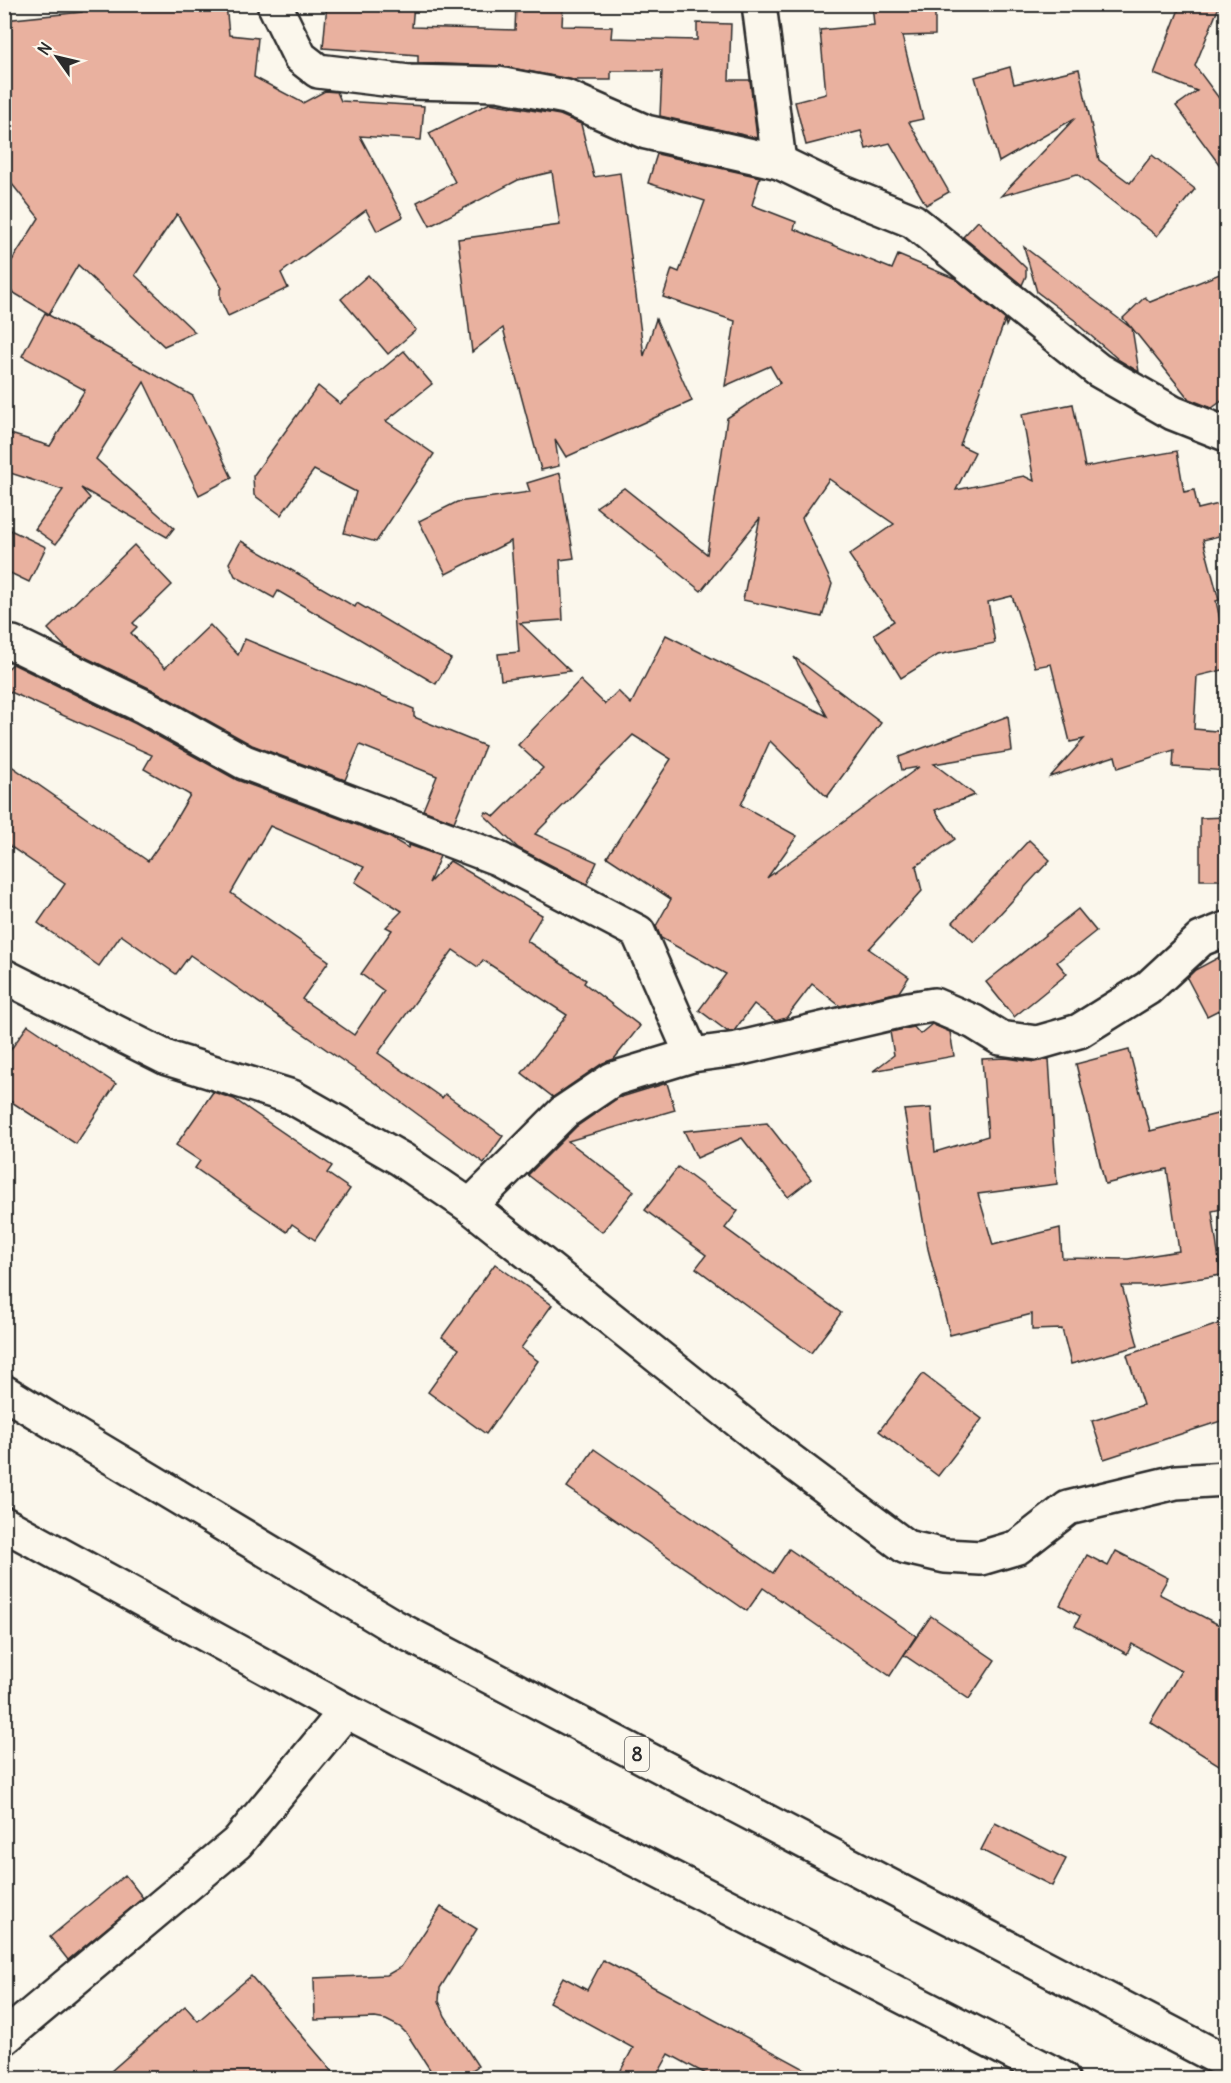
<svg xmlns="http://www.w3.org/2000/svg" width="1231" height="2083" font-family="Delius,sans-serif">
	<rect width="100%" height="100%" fill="#fbf7ec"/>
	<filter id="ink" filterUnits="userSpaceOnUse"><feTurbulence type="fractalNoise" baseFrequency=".0167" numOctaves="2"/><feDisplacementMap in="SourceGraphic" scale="12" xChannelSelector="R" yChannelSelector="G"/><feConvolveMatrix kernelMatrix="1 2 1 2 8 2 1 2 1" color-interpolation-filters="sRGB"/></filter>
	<g filter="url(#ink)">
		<g fill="#e9b19f" stroke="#2b2b2b" stroke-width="1.5" fill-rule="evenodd">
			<path d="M 82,4 L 226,4 L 229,35 L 258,38 L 254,77 L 303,103 L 325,91 L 337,92 L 341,101 L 424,106 L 421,140 L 360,136 L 403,217 L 377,231 L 366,210 L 281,273 L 288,288 L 228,316 L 220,299 L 220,289 L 222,288 L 177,214 L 135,275 L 195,332 L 164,346 L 78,265 L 49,314 L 4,287 L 4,273 L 39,218 L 4,174 L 4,20 L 82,12 Z"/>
			<path d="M 327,4 L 414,4 L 412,27 L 515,30 L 516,4 L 563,4 L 562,26 L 612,27 L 611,38 L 697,40 L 697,23 L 731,24 L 729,80 L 750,80 L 757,138 L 660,116 L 662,71 L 611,71 L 611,80 L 573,80 L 501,66 L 418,63 L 418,55 L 323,48 Z"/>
			<path d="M 872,4 L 935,4 L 935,35 L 902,36 L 923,119 L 909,122 L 949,192 L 926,205 L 890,143 L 866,149 L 861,131 L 806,145 L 795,102 L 826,94 L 820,30 L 874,25 Z"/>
			<path d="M 1181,4 L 1220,4 L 1195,66 L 1227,109 L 1227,175 L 1176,106 L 1197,91 L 1154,74 Z"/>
			<path d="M 1010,67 L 1014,84 L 1079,69 L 1099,160 L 1130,183 L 1152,155 L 1195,189 L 1157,236 L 1077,174 L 1001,196 L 1075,118 L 999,162 L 975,77 Z"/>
			<path d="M 490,103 L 560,115 L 581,124 L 594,177 L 620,173 L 644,356 L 656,319 L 692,401 L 566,457 L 555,439 L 559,466 L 541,470 L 503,328 L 472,352 L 458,239 L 560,225 L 552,172 L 518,180 L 430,226 L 417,202 L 455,182 L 429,133 Z"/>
			<path d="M 657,154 L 760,177 L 752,205 L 796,222 L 794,229 L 892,269 L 898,255 L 956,279 L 1008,322 L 1006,326 L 1005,320 L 960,445 L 975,452 L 956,490 L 1024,476 L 1034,481 L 1022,414 L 1073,404 L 1085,467 L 1177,451 L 1184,492 L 1194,490 L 1198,509 L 1227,502 L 1227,534 L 1203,540 L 1219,600 L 1216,601 L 1227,652 L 1227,669 L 1197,676 L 1194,729 L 1227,732 L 1227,771 L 1173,767 L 1174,750 L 1118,768 L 1115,756 L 1050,777 L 1084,739 L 1070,742 L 1051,664 L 1035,667 L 1012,596 L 988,602 L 995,643 L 938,655 L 901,678 L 874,634 L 894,621 L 849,555 L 894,524 L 829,479 L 802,518 L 832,584 L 822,617 L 743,600 L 760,518 L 701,591 L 596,507 L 624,488 L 707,554 L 727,418 L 780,383 L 770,366 L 725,386 L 735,321 L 663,297 L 672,269 L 679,272 L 705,201 L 648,183 Z"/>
			<path d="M 978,221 L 1026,268 L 1026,276 L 1022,285 L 963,237 Z"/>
			<path d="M 1024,247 L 1131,328 L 1123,318 L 1145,297 L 1150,302 L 1227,271 L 1227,397 L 1212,408 L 1189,399 L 1132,328 L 1139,372 L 1119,360 L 1076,323 L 1077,322 L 1037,292 Z"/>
			<path d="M 368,275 L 416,330 L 388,354 L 341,299 Z"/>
			<path d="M 45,313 L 193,396 L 232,478 L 199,495 L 144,382 L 96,459 L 174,528 L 167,537 L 81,488 L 90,498 L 56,544 L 35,529 L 63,490 L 4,471 L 4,432 L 50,446 L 85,390 L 22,356 Z"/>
			<path d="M 404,351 L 432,384 L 386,421 L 434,454 L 376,542 L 344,533 L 356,492 L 314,470 L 281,515 L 254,495 L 253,476 L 318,386 L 340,404 Z"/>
			<path d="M 560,473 L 574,558 L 560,560 L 563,620 L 520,623 L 570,671 L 501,680 L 498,654 L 519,652 L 511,541 L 446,574 L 419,521 L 457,502 L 530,492 L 527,483 Z"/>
			<path d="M 4,527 L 46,547 L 29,582 L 4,570 Z"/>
			<path d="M 241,541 L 355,607 L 357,603 L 451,659 L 436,684 L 278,591 L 274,598 L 235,576 L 229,563 Z"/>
			<path d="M 134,545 L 172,585 L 133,623 L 137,627 L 131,633 L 165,668 L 210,625 L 238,655 L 245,639 L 414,709 L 414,717 L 485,746 L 454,822 L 423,810 L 437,776 L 360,745 L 345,780 L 252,745 L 153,690 L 66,648 L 48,629 Z"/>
			<path d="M 666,635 L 827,716 L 794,657 L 881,723 L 827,797 L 770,741 L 741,805 L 797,836 L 767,878 L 919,767 L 902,770 L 899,757 L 1008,716 L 1012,751 L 934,764 L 975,795 L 935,810 L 955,839 L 916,866 L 922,891 L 869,949 L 909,977 L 899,992 L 840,1006 L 812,984 L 786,1018 L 776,1021 L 754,1004 L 734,1031 L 727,1031 L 699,1010 L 726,974 L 661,938 L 656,926 L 671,899 L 607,857 L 671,759 L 633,735 L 535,834 L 597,862 L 587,884 L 518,848 L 484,815 L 486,812 L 495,816 L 543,768 L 518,745 L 580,680 L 605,704 L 618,691 L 631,704 Z"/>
			<path d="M 13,664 L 136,724 L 237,780 L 389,837 L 408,848 L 409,845 L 440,856 L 429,883 L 450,861 L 542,915 L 527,941 L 586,980 L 584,983 L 640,1026 L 614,1059 L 603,1063 L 553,1097 L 522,1073 L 567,1015 L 483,960 L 478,967 L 453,950 L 378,1053 L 442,1098 L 445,1094 L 503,1136 L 484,1163 L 382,1088 L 190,955 L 176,974 L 121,935 L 99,966 L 38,923 L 65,884 L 4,842 L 4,761 L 148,861 L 167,834 L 190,795 L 144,769 L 152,755 L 4,689 L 4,672 ZM 270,826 L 364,867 L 355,882 L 402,911 L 386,927 L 392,930 L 361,974 L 384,991 L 354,1035 L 302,999 L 329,961 L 231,893 Z"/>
			<path d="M 1227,817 L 1227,880 L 1200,880 L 1200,818 Z"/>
			<path d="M 1029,840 L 1050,860 L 974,942 L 953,922 Z"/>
			<path d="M 1078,909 L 1096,931 L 1057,962 L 1067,974 L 1014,1017 L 986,982 Z"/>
			<path d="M 1227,953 L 1227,1006 L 1207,1016 L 1187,978 L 1195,970 Z"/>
			<path d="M 932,1024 L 950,1032 L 954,1056 L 873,1071 L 894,1055 L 890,1032 L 914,1027 L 920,1034 Z"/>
			<path d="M 28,1025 L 116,1084 L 76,1144 L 4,1097 L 4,1059 Z"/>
			<path d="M 1129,1050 L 1150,1131 L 1221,1113 L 1227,1137 L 1227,1208 L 1212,1211 L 1221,1275 L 1149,1286 L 1122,1286 L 1138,1346 L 1071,1364 L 1062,1329 L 1032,1330 L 1032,1314 L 950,1335 L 928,1249 L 904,1110 L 931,1108 L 935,1152 L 988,1136 L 982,1059 L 1006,1058 L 1035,1062 L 1049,1059 L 1057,1184 L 978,1194 L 993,1245 L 1060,1228 L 1062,1258 L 1128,1259 L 1179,1251 L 1167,1169 L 1105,1184 L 1076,1064 Z"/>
			<path d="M 667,1083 L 675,1110 L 568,1141 L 634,1191 L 602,1232 L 528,1175 L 576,1127 L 618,1098 Z"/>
			<path d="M 213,1092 L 234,1099 L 332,1166 L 327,1173 L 350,1189 L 315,1240 L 292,1224 L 287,1232 L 195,1168 L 200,1161 L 176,1145 Z"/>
			<path d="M 767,1123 L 811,1179 L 788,1197 L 742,1138 L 697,1158 L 684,1131 Z"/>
			<path d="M 678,1167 L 738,1211 L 725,1228 L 841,1313 L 811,1353 L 696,1268 L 706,1255 L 645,1210 Z"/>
			<path d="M 495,1264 L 552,1305 L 521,1348 L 538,1361 L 486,1434 L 428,1392 L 459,1349 L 442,1337 Z"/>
			<path d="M 1227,1321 L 1227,1419 L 1104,1459 L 1092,1421 L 1143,1405 L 1127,1355 Z"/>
			<path d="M 923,1374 L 982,1419 L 938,1476 L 879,1431 Z"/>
			<path d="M 594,1449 L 773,1573 L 789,1549 L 916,1636 L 890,1676 L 763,1588 L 747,1611 L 567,1487 Z"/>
			<path d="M 1116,1551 L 1168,1578 L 1159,1594 L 1227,1629 L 1227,1770 L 1150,1722 L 1181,1671 L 1132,1644 L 1127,1654 L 1075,1626 L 1080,1616 L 1060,1605 L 1087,1555 L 1108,1566 Z"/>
			<path d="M 931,1616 L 995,1660 L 969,1699 L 904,1655 Z"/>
			<path d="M 995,1823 L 1066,1859 L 1052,1886 L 981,1850 Z"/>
			<path d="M 125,1875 L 143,1898 L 68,1960 L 50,1937 Z"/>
			<path d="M 441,1907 L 477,1929 L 440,1988 L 439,2001 L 445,2016 L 478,2066 L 459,2079 L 436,2079 L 407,2034 L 400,2027 L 386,2020 L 375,2018 L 315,2020 L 314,1978 L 387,1975 L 401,1967 Z"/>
			<path d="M 603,1960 L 687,2005 L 823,2079 L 715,2079 L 669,2054 L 655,2079 L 616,2079 L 633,2048 L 549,2002 L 563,1977 L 587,1990 Z"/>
			<path d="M 251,1976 L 339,2079 L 102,2079 L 185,2006 L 198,2021 Z"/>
		</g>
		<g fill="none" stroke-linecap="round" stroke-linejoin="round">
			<defs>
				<g id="minor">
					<path d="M 274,4 L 300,57 L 318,71 L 409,82 L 498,84 L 566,97 L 646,132 L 779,162 L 841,192 L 913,221 L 1098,370 L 1173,413 L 1226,434"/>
					<path d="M 759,4 L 779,162"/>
					<path d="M 4,644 L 13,643 L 145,707 L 244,762 L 497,858 L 638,932 L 692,1055"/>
					<path d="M 4,976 L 167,1058 L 292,1097 L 401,1159 L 470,1206 L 760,1438 L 906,1547 L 945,1556 L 981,1558 L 1018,1547 L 1068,1508 L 1176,1482 L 1226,1479"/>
					<path d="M 470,1206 L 564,1112 L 613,1079 L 692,1055 L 737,1049 L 908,1009 L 934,1005 L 974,1022 L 1000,1038 L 1037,1043 L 1079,1031 L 1148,988 L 1201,939 L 1226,929"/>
					<path d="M 4,2038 L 237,1843 L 346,1711"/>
				</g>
				<g id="major">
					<path d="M 58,1425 L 393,1626 L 1226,2062"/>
					<path d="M 4,1524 L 346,1711 L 1062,2078"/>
				</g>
				<path id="highway" d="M 4,1392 L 58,1425"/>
			</defs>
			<use href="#minor" stroke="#2b2b2b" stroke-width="38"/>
			<use href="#major" stroke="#2b2b2b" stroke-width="38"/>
			<use href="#highway" stroke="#2b2b2b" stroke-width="38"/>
			<use href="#minor" stroke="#fbf7ec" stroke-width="33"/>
			<use href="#major" stroke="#fbf7ec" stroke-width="33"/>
			<use href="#highway" stroke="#fbf7ec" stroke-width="33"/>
		</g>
	</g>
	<g text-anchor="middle" stroke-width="5" stroke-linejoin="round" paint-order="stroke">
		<rect fill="#fbf7ec" stroke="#696865" stroke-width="1.5" x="625" y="1737" width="24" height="34" rx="4.5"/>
		<g font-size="20" font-weight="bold" fill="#2b2b2b">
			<text x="637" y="1761">8</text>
		</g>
	</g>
	<rect width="1231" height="2083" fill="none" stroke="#fbf7ec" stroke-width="24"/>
	<rect x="12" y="12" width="1207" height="2059" fill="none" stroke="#2b2b2b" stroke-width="2" filter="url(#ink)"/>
	<g transform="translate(57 57) rotate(304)" stroke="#fbf7ec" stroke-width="4.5" paint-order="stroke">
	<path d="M0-4.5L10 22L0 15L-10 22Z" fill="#2b2b2b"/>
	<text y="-9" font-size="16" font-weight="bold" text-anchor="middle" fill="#2b2b2b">N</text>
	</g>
</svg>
